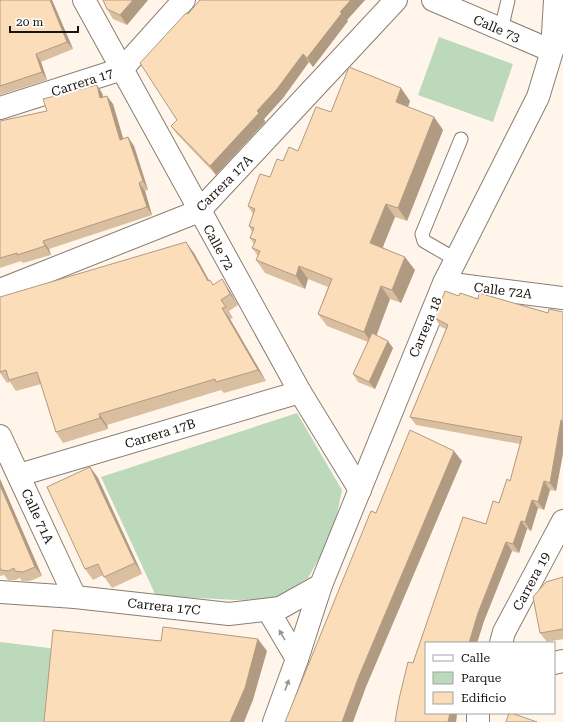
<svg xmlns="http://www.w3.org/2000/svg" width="563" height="722" font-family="'Roboto Serif',serif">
	<rect width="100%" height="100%" fill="#fff5ea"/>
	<g fill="#bcdabb">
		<path d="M 439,37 L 513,64 L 493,122 L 418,95 Z"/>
		<path d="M 297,413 L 342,490 L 333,534 L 308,578 L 273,599 L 237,600 L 156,596 L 101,477 Z"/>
		<path d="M 0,642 L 57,649 L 49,722 L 0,722 Z"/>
	</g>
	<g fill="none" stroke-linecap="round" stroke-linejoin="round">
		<defs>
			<g id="service">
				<path d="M 501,30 L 508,0"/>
				<path d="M 455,259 L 424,241 L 422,234 L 461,139"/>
			</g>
			<g id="minor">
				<path d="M 84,0 L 300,392 L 360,490"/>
				<path d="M 433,0 L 552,51"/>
				<path d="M 0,108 L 122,69 L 184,0"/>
				<path d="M 0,290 L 199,211 L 396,0"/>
				<path d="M 0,436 L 75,597"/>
				<path d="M 19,475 L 300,392"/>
				<path d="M 268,610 L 297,659"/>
				<path d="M 554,663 L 563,661"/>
				<path d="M 274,722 L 297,659 L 321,585"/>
			</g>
			<g id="tertiary">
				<path d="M 444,283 L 563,298"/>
				<path d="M 0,592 L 75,597 L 229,614 L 280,608 L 321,585 L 444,283 L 538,97 L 552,51 L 555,0"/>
				<path d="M 501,643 L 504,632 L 563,521"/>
				<path d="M 478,722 L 478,713"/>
			</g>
		</defs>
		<use href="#service" stroke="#897e71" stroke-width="15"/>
		<use href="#minor" stroke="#897e71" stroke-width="24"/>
		<use href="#tertiary" stroke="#897e71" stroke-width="24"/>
		<use href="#service" stroke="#fff" stroke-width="13"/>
		<use href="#minor" stroke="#fff" stroke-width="22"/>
		<use href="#tertiary" stroke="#fff" stroke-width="22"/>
	</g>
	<g fill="#d9be9f">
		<path d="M 0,0 L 52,0 L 73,49 L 41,62 L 47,80 L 0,95 Z"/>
		<path d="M 148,0 L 127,25 L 113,19 L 107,9 Z"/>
		<path d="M 200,0 L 365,0 L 347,20 L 348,21 L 313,67 L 309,62 L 283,98 L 264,119 L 265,122 L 216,175 L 177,134 L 171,126 L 177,120 L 188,14 Z"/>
		<path d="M 97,85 L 102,93 L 103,97 L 113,104 L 123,139 L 128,137 L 134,146 L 148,190 L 145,191 L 152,215 L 49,249 L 51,255 L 23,263 L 21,261 L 0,268 L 0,121 L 47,111 Z"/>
		<path d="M 410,101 L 408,107 L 434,117 L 443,130 L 407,221 L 395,217 L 383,247 L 415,270 L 401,303 L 390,299 L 376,335 L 393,348 L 375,389 L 358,382 L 353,374 L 368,342 L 327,326 L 318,314 L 328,287 L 308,279 L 305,289 L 265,273 L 256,260 L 258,256 L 252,248 L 254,244 L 250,238 L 252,232 L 249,226 L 253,214 L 248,206 L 270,177 L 283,161 L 298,151 L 331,112 Z"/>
		<path d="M 194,253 L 209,280 L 213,285 L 229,290 L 238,305 L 229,311 L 233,318 L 230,319 L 266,381 L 224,393 L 221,390 L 107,425 L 108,429 L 63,443 L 56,432 L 41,384 L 16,391 L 10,382 L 7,383 L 0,373 L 0,297 Z"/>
		<path d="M 445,291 L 459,296 L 460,293 L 478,299 L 479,293 L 548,313 L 549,309 L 563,312 L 563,453 L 556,491 L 550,490 L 544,510 L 538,508 L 531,531 L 527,529 L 519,553 L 512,551 L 484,621 L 477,643 L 426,643 L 426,713 L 457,713 L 456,722 L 395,722 L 399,699 L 408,662 L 413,663 L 463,517 L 486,524 L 493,501 L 499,503 L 507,479 L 510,481 L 520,444 L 416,425 L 410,417 L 446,329 L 441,327 L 435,318 Z"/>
		<path d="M 90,467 L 98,478 L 142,574 L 112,588 L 103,575 L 93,580 L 85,569 Z"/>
		<path d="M 0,479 L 42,576 L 30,581 L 22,581 L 20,578 L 15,580 L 8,580 L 4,575 L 0,576 Z"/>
		<path d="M 563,577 L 563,639 L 547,642 L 540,633 Z"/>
	</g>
	<g fill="#b09b82">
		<path d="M 50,0 L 52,0 L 73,49 L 67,42 Z"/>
		<path d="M 133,0 L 148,0 L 127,25 L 120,15 Z"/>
		<path d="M 351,0 L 365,0 L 347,20 L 348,21 L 313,67 L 307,58 L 340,12 Z"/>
		<path d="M 36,54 L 41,62 L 47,80 L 42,72 Z"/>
		<path d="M 303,54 L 309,62 L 283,98 L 264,119 L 265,122 L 216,175 L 210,166 L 257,111 Z"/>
		<path d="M 97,85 L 102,93 L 106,106 L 100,98 Z"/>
		<path d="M 401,88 L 410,101 L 405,115 L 396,102 Z"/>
		<path d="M 107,96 L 113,104 L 126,148 L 120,140 Z"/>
		<path d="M 434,117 L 443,130 L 407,221 L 398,208 Z"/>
		<path d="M 128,137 L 134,146 L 148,190 L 143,181 Z"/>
		<path d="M 139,183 L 145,191 L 152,215 L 147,207 Z"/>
		<path d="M 386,204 L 395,217 L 379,256 L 370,243 Z"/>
		<path d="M 43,241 L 49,249 L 51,255 L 45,246 Z"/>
		<path d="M 186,242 L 194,253 L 215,292 L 208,281 Z"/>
		<path d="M 405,257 L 415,270 L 401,303 L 392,290 Z"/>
		<path d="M 299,266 L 308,279 L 305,289 L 296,276 Z"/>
		<path d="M 222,279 L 229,290 L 238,305 L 230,294 Z"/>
		<path d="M 381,286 L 390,299 L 373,345 L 364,332 Z"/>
		<path d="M 222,308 L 230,319 L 266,381 L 258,370 Z"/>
		<path d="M 388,341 L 393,348 L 375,389 L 369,382 Z"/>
		<path d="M 99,414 L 107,425 L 108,429 L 100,418 Z"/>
		<path d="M 561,420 L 563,423 L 563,453 L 556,491 L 550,483 Z"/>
		<path d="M 454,451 L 462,461 L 366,687 L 353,722 L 342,722 L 359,676 Z"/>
		<path d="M 90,467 L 98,478 L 142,574 L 135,563 Z"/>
		<path d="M 0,479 L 42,576 L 35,567 L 0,485 Z"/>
		<path d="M 544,481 L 550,490 L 544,510 L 538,502 Z"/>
		<path d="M 532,500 L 538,508 L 531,531 L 525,522 Z"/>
		<path d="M 521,521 L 527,529 L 519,553 L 513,544 Z"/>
		<path d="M 506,542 L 512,551 L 484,621 L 477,643 L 469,643 L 478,613 Z"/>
		<path d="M 258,639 L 267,651 L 253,700 L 244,722 L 230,722 Z"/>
		<path d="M 450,713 L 457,713 L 456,722 L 448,722 Z"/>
	</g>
	<g fill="#fcddb9" stroke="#b09b82">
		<path d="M 0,0 L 50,0 L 67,42 L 36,54 L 42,72 L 0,86 Z"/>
		<path d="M 103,0 L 133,0 L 120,15 L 107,9 Z"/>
		<path d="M 200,0 L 351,0 L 340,12 L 342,13 L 307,58 L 303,54 L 277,89 L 257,111 L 259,113 L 210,166 L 171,126 L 177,120 L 140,63 L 186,13 L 188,14 Z"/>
		<path d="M 349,67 L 401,88 L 396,102 L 434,117 L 398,208 L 386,204 L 370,243 L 405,257 L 392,290 L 381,286 L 364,332 L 318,314 L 332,279 L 299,266 L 296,276 L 256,260 L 260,251 L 252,248 L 256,240 L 250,238 L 254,228 L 249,226 L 255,209 L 248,206 L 260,174 L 270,177 L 277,159 L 283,161 L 289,147 L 298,151 L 316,107 L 331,112 Z"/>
		<path d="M 97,85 L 100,98 L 107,96 L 120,140 L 128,137 L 143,181 L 139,183 L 147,207 L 43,241 L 45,246 L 17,255 L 17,253 L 0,258 L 0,121 L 47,111 L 43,99 Z"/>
		<path d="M 186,242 L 208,281 L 210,280 L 213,285 L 222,279 L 225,284 L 230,294 L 221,300 L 226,307 L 222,308 L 258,370 L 216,382 L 215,379 L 99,414 L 100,418 L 56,432 L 37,372 L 9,380 L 6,370 L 0,372 L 0,297 Z"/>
		<path d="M 445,291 L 459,296 L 460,293 L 478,299 L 479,293 L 548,313 L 549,309 L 563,312 L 563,421 L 561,420 L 550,483 L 544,481 L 538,502 L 532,500 L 525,522 L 521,521 L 513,544 L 506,542 L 478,613 L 469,643 L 426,643 L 426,713 L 450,713 L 448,722 L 395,722 L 399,699 L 408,662 L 413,663 L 463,517 L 486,524 L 493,501 L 499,503 L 507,479 L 510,481 L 522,437 L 410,417 L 448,325 L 435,318 Z"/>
		<path d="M 372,333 L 388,341 L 369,382 L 353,374 Z"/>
		<path d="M 410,430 L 454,451 L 359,676 L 342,722 L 285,722 L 371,511 L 376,513 Z"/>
		<path d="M 90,467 L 135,563 L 104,577 L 98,564 L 85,569 L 47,487 Z"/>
		<path d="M 0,485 L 35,567 L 23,572 L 15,571 L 14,568 L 8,571 L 1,570 L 0,568 Z"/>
		<path d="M 563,577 L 563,629 L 540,633 L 533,597 L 546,582 Z"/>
		<path d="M 163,627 L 258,639 L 245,688 L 230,722 L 44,722 L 53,630 L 161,641 Z"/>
		<path d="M 509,713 L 511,713 L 537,722 L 506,722 Z"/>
	</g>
	<defs><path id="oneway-solid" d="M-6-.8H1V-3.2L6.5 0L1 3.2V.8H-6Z"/></defs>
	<g fill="#979593">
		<use href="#oneway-solid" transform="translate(282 635) rotate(-120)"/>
		<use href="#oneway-solid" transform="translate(287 685) rotate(-70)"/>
	</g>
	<g text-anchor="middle" stroke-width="4" stroke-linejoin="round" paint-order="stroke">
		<g font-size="13" fill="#18140f" stroke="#fff">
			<text transform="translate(497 28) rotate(23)" y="5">Calle 73</text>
			<text transform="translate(82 82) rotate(-18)" y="5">Carrera 17</text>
			<text transform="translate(224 183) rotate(-45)" y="5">Carrera 17A</text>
			<text transform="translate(219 247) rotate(61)" y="5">Calle 72</text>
			<text transform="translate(503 290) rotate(7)" y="5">Calle 72A</text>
			<text transform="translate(425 327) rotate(-67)" y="5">Carrera 18</text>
			<text transform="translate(160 433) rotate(-17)" y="5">Carrera 17B</text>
			<text transform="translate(38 516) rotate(65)" y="5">Calle 71A</text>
			<text transform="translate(531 581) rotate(-62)" y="5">Carrera 19</text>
			<text transform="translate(164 606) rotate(6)" y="5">Carrera 17C</text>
		</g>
	</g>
	<rect x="425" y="642" width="130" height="72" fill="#ffffff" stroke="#a3a19f"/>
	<rect x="433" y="655" width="20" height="6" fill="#ffffff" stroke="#a3a19f"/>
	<text x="461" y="662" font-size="12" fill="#18140f">Calle</text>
	<rect x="433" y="672" width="20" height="12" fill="#bcdabb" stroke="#a3a19f"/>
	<text x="461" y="682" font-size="12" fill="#18140f">Parque</text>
	<rect x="433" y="692" width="20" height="12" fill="#fcddb9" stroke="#a3a19f"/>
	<text x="461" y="702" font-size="12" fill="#18140f">Edificio</text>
	<path d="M10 26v6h68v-6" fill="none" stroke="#18140f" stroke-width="2"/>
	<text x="16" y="26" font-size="12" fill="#18140f" stroke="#ffffff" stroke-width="3" paint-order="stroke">20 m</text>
</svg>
